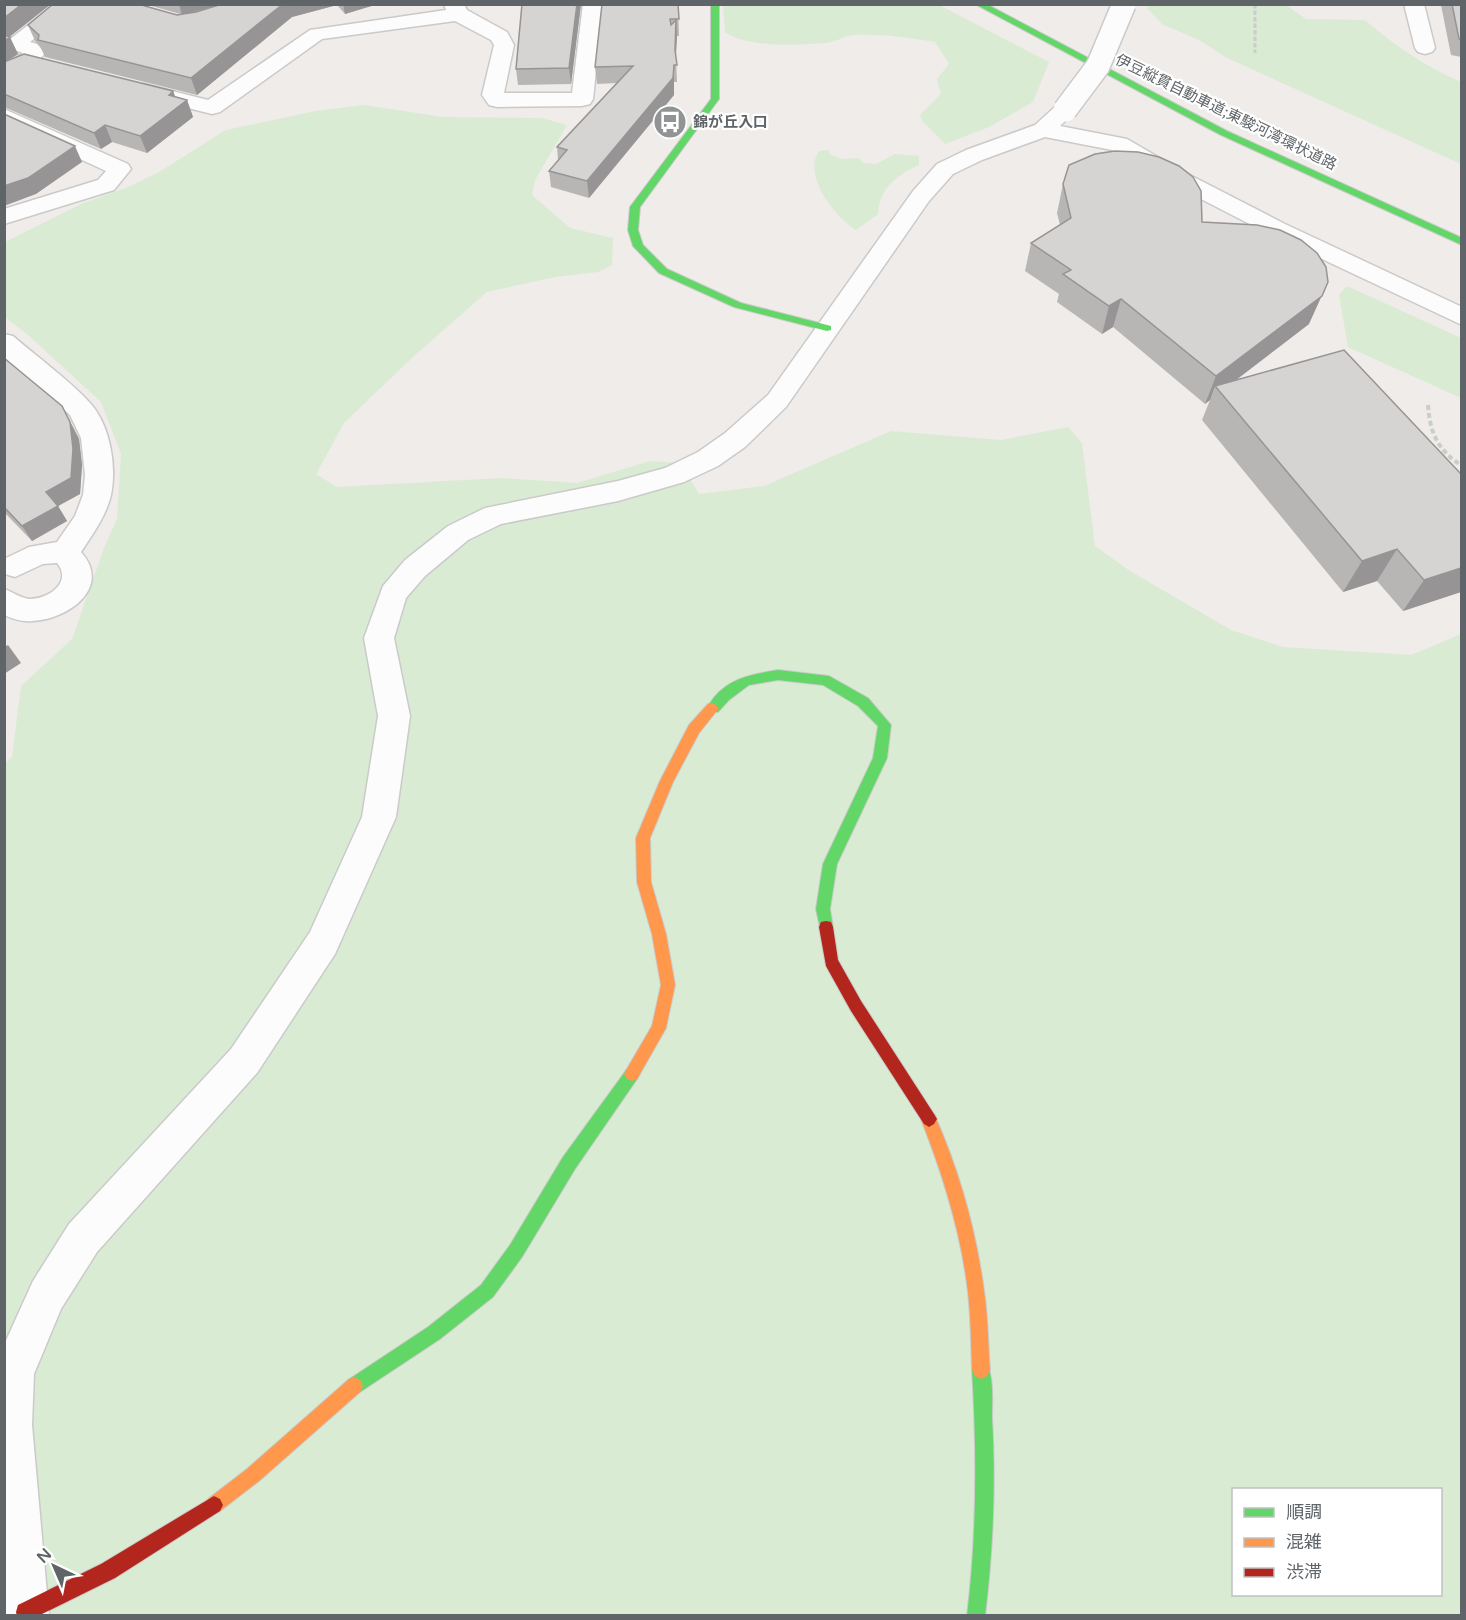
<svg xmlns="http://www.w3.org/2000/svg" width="1466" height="1620" font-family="'Varela Round','Noto Sans JP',sans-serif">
	<rect width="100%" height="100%" fill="#efece9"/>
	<g fill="#daebd4" fill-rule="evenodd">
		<path d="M 723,5 L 939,5 L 1049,62 L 1033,102 L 989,127 L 945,144 L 922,121 L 920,115 L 941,94 L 937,79 L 949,64 L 935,42 C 908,38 883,34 856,35 C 846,35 836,42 825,43 C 799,45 746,48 725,32 Z"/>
		<path d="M 1149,5 L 1286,5 L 1306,19 L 1365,20 C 1394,45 1426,67 1461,82 L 1461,164 L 1225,57 L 1201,41 L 1162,24 L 1147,8 Z"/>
		<path d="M 363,105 L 444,117 L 542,118 L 567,125 L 535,180 L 532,195 L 570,228 L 613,238 L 612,265 L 598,272 L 555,277 L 487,292 L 414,356 L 344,423 L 316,474 L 337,487 L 502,478 L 577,483 L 650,461 L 681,463 L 699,494 L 764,486 L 891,431 L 1001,440 L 1068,427 L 1082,443 L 1095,546 L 1130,571 L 1231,630 L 1283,647 L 1411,655 L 1461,634 L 1461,1615 L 5,1615 L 4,764 L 12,757 L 21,686 L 72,639 L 104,548 L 117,519 L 121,454 L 101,402 L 28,335 L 5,317 L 5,242 L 83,203 L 126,188 L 159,172 L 226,130 L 316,111 ZM 1234,1490 L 1440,1490 L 1440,1594 L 1234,1594 Z"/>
		<path d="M 828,150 L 831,155 L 842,159 L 858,158 L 864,163 L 876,164 L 895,154 L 919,156 L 919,165 C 897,175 879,188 878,214 L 856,230 C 835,217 802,175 819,151 Z"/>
		<path d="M 1347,286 L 1461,338 L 1461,398 L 1348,347 L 1339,295 Z"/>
	</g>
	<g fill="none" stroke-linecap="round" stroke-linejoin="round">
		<defs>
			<g id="street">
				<path d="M 55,4 L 79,4 L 30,42 L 37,44 L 45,53 C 35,67 21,78 4,82 L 4,66 L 23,53 L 11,49 L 8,45 L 9,40 Z"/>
				<path d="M 444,4 L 464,4 L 467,10 L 507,32 L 514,45 L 504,93 L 572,93 L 583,4 L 603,4 L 593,99 L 590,104 L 582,106 L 497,107 L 489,105 L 482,95 L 494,45 L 491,40 L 455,21 L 322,39 L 220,112 L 212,114 L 136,95 L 133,90 L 136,85 L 144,84 L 208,100 L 310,30 L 446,10 Z"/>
				<path d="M 1404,4 L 1424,4 L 1435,48 L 1432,52 L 1425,54 L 1418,52 L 1415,48 Z"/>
				<path d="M 1065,103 L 1073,105 L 1076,110 L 1060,126 L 1127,139 L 1182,171 L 1285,224 L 1462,307 L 1462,325 L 1269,234 L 1166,181 L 1112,150 L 1045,137 L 982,160 L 953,174 L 929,201 L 786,407 L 745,447 L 718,466 L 684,482 L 618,501 L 501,524 L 468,540 L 425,576 L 406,598 L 394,638 L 410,716 L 396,817 L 335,954 L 257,1073 L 97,1252 L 61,1309 L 34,1374 L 32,1425 L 49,1616 L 4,1616 L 4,1345 L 33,1281 L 69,1224 L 231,1049 L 310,932 L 362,817 L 378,716 L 364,638 L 383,586 L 405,560 L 448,526 L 485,508 L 618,481 L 665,468 L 698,452 L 725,433 L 768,395 L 913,191 L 937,164 L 966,150 L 1035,125 L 1057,105 Z"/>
				<path d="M 4,109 L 128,164 L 131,169 L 114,190 L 4,224 L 4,209 L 98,180 L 106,171 L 4,124 Z"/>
				<path d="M 4,334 L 13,336 C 37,357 68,379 90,403 C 110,425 117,466 111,495 C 106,516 93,534 81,552 C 113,588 67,620 32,621 C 23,622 13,619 4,615 L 4,589 C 13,592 22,599 31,599 C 51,598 72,581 57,563 L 43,564 L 15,577 L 5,574 L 4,559 L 29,547 L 57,542 L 75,516 L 83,495 L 85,475 L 81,438 L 70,415 L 4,357 Z"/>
			</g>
			<g id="fast">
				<path d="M 711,4 L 719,4 L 719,99 L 640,207 L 638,230 L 643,245 L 667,269 L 741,303 L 831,326 L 831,330 L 827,331 L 734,307 L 659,273 L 633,246 L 628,230 L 630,207 L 711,99 Z"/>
				<path d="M 975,4 L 986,4 L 1227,131 L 1462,238 L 1462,245 L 1221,135 Z"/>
				<path d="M 778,670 L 829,676 L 868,698 L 891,725 L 887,758 L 837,864 L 830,909 L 833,927 L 831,932 L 826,933 L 821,932 L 816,909 L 823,864 L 873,758 L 878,726 L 858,706 L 823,685 L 778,680 L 749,685 L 729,700 L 718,712 L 708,712 L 707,708 C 723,679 748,675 778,670 Z"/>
				<path d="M 632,1067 L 637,1069 L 640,1074 L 637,1079 L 575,1169 L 522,1257 L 493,1297 L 440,1339 L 360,1392 L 354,1395 L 348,1392 L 345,1386 L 348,1380 L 428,1327 L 481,1285 L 510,1245 L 563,1157 L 627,1069 Z"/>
				<path d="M 981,1361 L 987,1364 C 994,1380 992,1401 992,1418 C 996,1484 993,1550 985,1616 L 967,1616 C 977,1534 977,1452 972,1370 L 975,1364 Z"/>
			</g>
			<g id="slow">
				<path d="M 713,703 L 719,708 L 699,733 L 673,782 L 650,838 L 651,882 L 666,934 L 675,985 L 666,1028 L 637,1079 L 632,1081 L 627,1079 L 624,1074 L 652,1026 L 661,985 L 652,934 L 637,882 L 636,838 L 660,781 L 689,725 L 708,704 Z"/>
				<path d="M 929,1111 L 934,1114 C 959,1170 976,1230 984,1291 C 988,1317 988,1344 990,1370 L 987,1376 L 981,1379 L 975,1376 L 972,1370 C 971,1344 971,1318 968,1292 C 961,1232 943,1175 921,1119 L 924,1114 Z"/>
				<path d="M 354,1377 L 360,1380 L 363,1386 L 360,1392 L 259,1481 L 220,1511 L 214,1514 L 208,1511 L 205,1505 L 208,1499 L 247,1469 L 348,1380 Z"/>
			</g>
			<g id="jam">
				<path d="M 826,921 L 831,922 L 833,927 L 838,960 L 861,1001 L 934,1114 L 937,1119 L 934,1124 L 929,1127 L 924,1124 L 851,1011 L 826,966 L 819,927 L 821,922 Z"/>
				<path d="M 214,1496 L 220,1499 L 223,1505 L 220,1511 L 115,1578 L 38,1616 L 17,1616 L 16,1612 L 18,1605 L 101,1564 Z"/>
			</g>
		</defs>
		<use href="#street" stroke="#cacaca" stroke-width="3"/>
		<use href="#fast" stroke="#cacaca" stroke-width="2"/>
		<use href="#slow" stroke="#cacaca" stroke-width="2"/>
		<use href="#jam" stroke="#cacaca" stroke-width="2"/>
		<path stroke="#c8ceca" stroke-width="3" stroke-dasharray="4.5 2" stroke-linecap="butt" d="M 1255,4 L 1255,53"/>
		<path stroke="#c8ceca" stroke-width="4" stroke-dasharray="5 3" stroke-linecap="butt" d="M 1428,405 C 1430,434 1438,450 1462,466"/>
		<use href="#street" fill="#fdfcfc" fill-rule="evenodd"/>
		<use href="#fast" fill="#63d668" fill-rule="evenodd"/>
		<use href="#slow" fill="#ff974d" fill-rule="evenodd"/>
		<use href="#jam" fill="#b3261e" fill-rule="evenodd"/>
		<defs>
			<path id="street-bridge" d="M 1065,110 L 1098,66 L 1124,4"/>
		</defs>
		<use href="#street-bridge" stroke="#cacaca" stroke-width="26" stroke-linecap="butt"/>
		<use href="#street-bridge" stroke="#fdfcfc" stroke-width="23"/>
	</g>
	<g fill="#b8b6b5">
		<path d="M 4,4 L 51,4 L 9,37 L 18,54 L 7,61 L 173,91 L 175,97 L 187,100 L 193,117 L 147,153 L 112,142 L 101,149 L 4,107 Z"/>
		<path d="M 145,4 L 378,4 L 345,14 L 337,5 L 292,17 L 197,95 L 45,57 L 40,46 L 35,41 L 28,25 L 180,14 Z"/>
		<path d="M 522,4 L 581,4 L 571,84 L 518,85 L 516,69 Z"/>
		<path d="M 678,4 L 679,36 L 677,36 L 676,57 L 677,82 L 674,82 L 674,95 L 589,198 L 551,187 L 549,171 L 558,160 L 557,147 L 617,83 L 597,84 L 595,67 Z"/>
		<path d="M 1434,4 L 1461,4 L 1461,57 L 1451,55 L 1441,5 Z"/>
		<path d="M 1063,184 L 1202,222 L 1309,324 L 1235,381 L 1461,474 L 1461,592 L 1403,611 L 1377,581 L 1343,592 L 1202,420 L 1210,400 L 1205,404 L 1113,327 L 1102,334 L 1057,302 L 1059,294 L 1025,271 L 1031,243 L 1060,225 L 1057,213 Z"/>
		<path d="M 4,358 L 71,423 L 79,439 L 82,465 L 80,494 L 58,506 L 67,521 L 32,541 L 4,512 Z"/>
	</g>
	<g fill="#969494">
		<path d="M 22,4 L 51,4 L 8,38 L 10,37 L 18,54 L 4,63 L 4,18 Z"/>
		<path d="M 179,4 L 222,4 L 182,15 Z"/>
		<path d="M 283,4 L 337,5 L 292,17 L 197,95 L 191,78 Z"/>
		<path d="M 343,4 L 378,4 L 345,14 Z"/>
		<path d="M 577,4 L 581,4 L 571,84 L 569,68 Z"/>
		<path d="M 676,20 L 677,36 L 675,66 L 675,50 Z"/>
		<path d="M 674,65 L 674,95 L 589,198 L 587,181 Z"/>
		<path d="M 173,91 L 179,106 L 187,100 L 193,117 L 147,153 L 140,136 L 169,95 Z"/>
		<path d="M 105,125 L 112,142 L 101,149 L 94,133 Z"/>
		<path d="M 75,146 L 82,162 L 36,194 L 4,206 L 4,186 Z"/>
		<path d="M 1328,282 L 1309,324 L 1220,392 L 1215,386 L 1210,400 L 1205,404 L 1216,376 Z"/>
		<path d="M 1121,299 L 1113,327 L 1102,334 L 1109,306 Z"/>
		<path d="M 62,406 L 79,439 L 82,465 L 80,494 L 58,506 L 67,521 L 32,541 L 22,526 L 46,492 Z"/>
		<path d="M 1397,549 L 1377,581 L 1343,592 L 1362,561 Z"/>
		<path d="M 1461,568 L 1461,592 L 1403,611 L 1424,580 Z"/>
		<path d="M 8,645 L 21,663 L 4,674 L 4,647 Z"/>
	</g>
	<g fill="#d6d4d3" stroke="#969494" stroke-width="1.5">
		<path d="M 4,4 L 22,4 L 4,18 Z"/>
		<path d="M 53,4 L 138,4 L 177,15 L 196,12 L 222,4 L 283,4 L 191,78 L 38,40 L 39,35 L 28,25 Z"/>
		<path d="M 522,4 L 577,4 L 569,68 L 516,69 Z"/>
		<path d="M 602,4 L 678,4 L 679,19 L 670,19 L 671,25 L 676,20 L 675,50 L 677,65 L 674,65 L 673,78 L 587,181 L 549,171 L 567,150 L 557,147 L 633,66 L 595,67 Z"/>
		<path d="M 1452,4 L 1461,4 L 1461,39 L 1459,39 Z"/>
		<path d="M 4,35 L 10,37 L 4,41 Z"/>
		<path d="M 24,54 L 173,91 L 169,95 L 187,100 L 140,136 L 105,125 L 94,133 L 4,94 L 4,62 Z"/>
		<path d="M 4,114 L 75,146 L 28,178 L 4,186 Z"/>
		<path d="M 1115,151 L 1138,152 L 1159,157 L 1179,166 L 1193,177 L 1201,191 L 1202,222 L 1257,225 L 1280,230 L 1301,240 L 1317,253 L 1326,267 L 1328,282 L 1322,296 L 1216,376 L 1121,299 L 1109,306 L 1063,274 L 1071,270 L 1031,243 L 1071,218 L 1063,184 L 1069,165 L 1095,154 Z"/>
		<path d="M 1344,350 L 1461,474 L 1461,568 L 1424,580 L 1397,549 L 1362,561 L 1215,386 Z"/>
		<path d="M 4,358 L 62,406 L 70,422 L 73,449 L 71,478 L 46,492 L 58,506 L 22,526 L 4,507 Z"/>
	</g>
	<defs>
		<symbol id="bus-disc" viewBox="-11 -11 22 22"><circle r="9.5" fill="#919495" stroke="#fff"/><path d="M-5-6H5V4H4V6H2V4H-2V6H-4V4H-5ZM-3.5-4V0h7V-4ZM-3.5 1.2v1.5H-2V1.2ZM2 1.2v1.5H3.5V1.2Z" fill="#fff"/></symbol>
	</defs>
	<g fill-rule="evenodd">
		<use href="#bus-disc" x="651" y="103" width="38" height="38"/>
	</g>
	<g text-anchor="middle" stroke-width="4.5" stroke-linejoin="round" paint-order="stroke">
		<g font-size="15" fill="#5e6468" stroke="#fff">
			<text transform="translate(1226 112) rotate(26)" y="5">伊豆縦貫自動車道;東駿河湾環状道路</text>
		</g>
		<g font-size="15" font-weight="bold" fill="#5e6468" stroke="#fff" text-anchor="start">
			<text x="693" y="127">錦が丘入口</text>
		</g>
	</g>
	<rect width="1466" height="1620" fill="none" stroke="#5e6468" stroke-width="12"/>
	<rect x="1232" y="1488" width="210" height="108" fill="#ffffff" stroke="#bfc1c3" stroke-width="1.5"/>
	<rect x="1244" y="1508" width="30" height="9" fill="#63d668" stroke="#bfc1c3" stroke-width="1.5"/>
	<text x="1286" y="1518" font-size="18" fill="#5e6468">順調</text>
	<rect x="1244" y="1538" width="30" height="9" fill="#ff974d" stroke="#bfc1c3" stroke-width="1.5"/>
	<text x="1286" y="1548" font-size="18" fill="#5e6468">混雑</text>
	<rect x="1244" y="1568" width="30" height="9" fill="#b3261e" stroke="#bfc1c3" stroke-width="1.5"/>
	<text x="1286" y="1578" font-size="18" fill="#5e6468">渋滞</text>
	<g transform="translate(54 1566) rotate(316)" stroke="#ffffff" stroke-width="4.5" paint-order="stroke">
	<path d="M0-4.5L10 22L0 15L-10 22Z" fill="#5e6468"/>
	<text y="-9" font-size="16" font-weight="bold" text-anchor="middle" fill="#5e6468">N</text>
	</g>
</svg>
